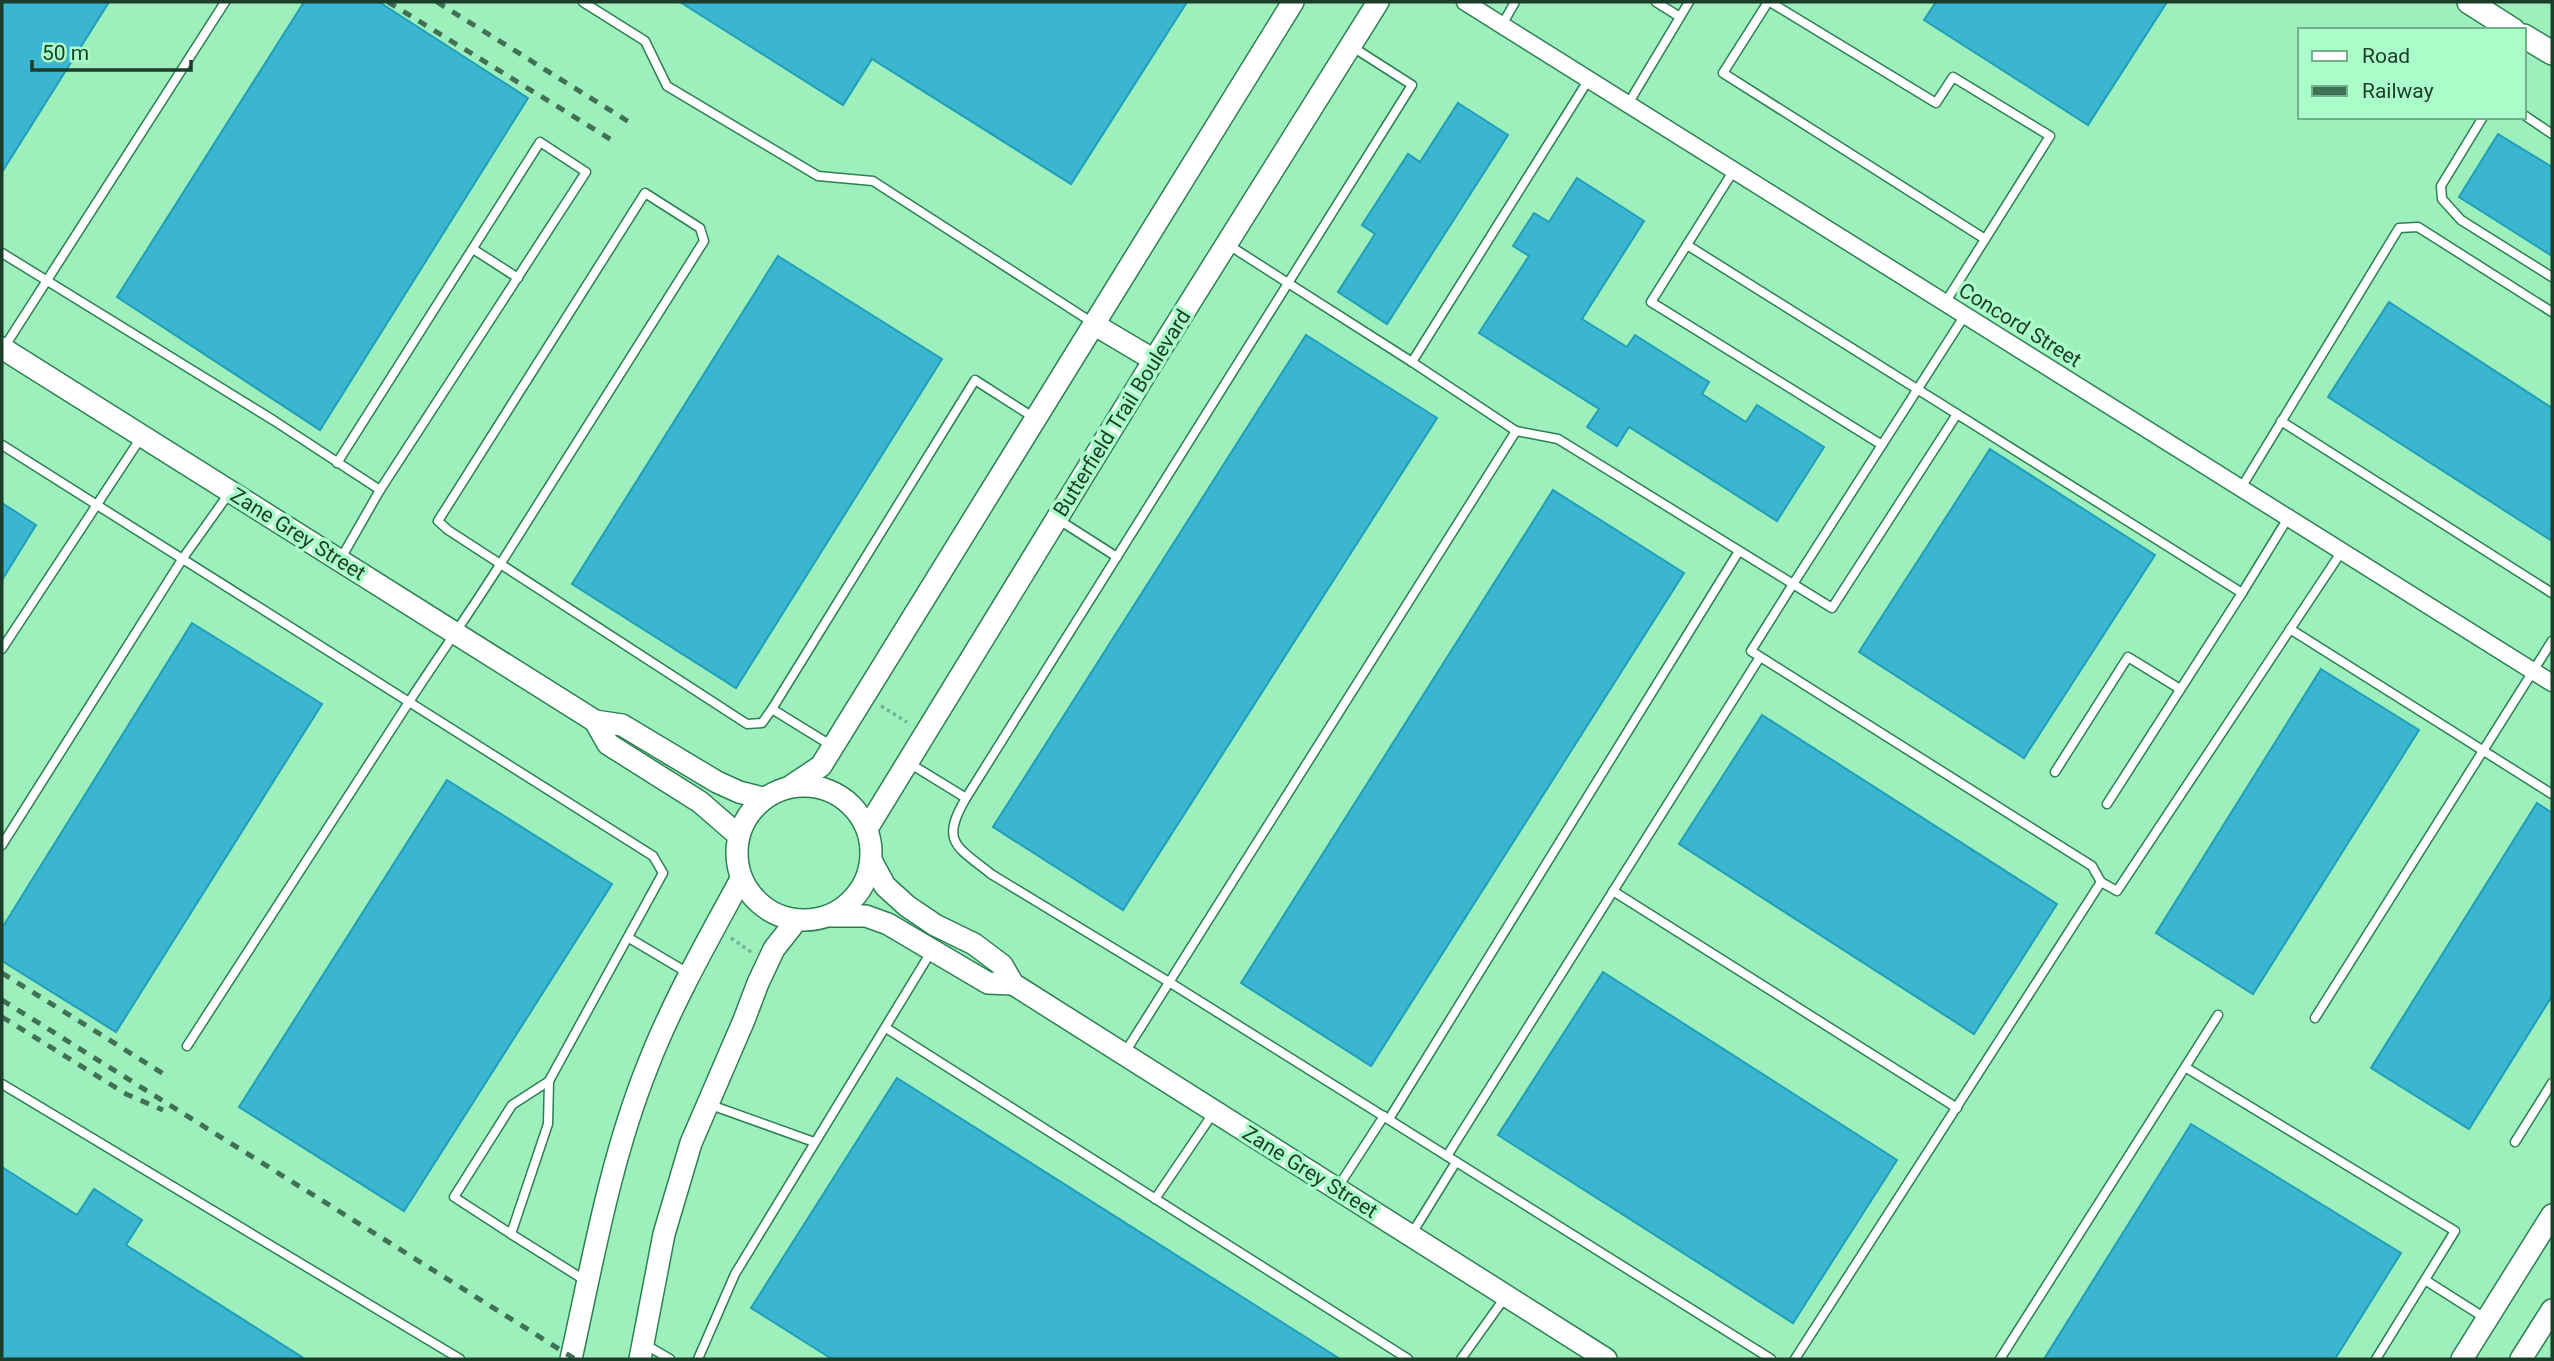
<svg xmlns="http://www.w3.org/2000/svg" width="2554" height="1361" font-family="Roboto,sans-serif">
	<rect width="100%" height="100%" fill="#9defbb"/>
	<g fill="#3bb5d0" stroke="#1f9fb9" stroke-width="2">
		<path d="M 2,2 L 109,2 L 2,172 Z"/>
		<path d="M 304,2 L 379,2 L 528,98 L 320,430 L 117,297 Z"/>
		<path d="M 680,2 L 1187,2 L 1071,184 L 872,59 L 843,105 Z"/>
		<path d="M 1936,2 L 2167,2 L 2088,125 L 1924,20 Z"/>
		<path d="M 1458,103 L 1508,135 L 1387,324 L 1338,292 L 1375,234 L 1362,225 L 1408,154 L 1420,162 Z"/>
		<path d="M 2498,134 L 2552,167 L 2552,256 L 2459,197 Z"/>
		<path d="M 1577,178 L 1644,221 L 1582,319 L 1627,347 L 1635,335 L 1709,382 L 1702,394 L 1746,422 L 1757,405 L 1824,447 L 1777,521 L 1629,427 L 1617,446 L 1587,427 L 1599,409 L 1479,333 L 1529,256 L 1513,246 L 1534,213 L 1549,222 Z"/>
		<path d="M 778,256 L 942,359 L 736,688 L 572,584 Z"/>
		<path d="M 2389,302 L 2552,408 L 2552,541 L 2328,397 Z"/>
		<path d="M 1306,335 L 1437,418 L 1123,910 L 993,827 Z"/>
		<path d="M 1990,449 L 2155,555 L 2024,758 L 1859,652 Z"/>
		<path d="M 1553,490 L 1684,573 L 1371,1066 L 1241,983 Z"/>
		<path d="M 2,503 L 36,525 L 2,580 Z"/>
		<path d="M 192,623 L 322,704 L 116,1032 L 2,961 L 2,928 Z"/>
		<path d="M 2321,669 L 2419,730 L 2253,994 L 2156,933 Z"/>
		<path d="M 1762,715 L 2057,904 L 1974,1034 L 1679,844 Z"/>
		<path d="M 447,780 L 612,884 L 404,1211 L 239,1107 Z"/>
		<path d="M 2537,803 L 2552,813 L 2552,996 L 2469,1129 L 2371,1068 Z"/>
		<path d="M 1603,972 L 1897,1160 L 1793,1323 L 1498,1135 Z"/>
		<path d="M 897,1078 L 1340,1359 L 832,1359 L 751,1308 Z"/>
		<path d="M 2191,1124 L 2401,1253 L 2335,1359 L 2044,1359 Z"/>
		<path d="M 2,1167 L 77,1215 L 94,1189 L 142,1220 L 126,1245 L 305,1359 L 2,1359 Z"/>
	</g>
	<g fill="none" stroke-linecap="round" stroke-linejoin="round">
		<defs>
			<g id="service">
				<path d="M 583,2 L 645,41 L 667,86 L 818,176 L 873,181 L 1093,323"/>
				<path d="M 1656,2 L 1680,17"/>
				<path d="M 1768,2 L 1723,73 L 1985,239"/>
				<path d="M 1770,2 L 1936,103 L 1953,77 L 2050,136 L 1945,303"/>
				<path d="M 1502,25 L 1515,2"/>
				<path d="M 1628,104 L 1689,2"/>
				<path d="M 2524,115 L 2552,134"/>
				<path d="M 2483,117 L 2441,186 L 2442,199 L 2461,220 L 2552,277"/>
				<path d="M 1734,170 L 1651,302 L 1882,445"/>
				<path d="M 1227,244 L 1412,362 L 1589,79"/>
				<path d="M 1687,245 L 1957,414 L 1832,608 L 1793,584 L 1751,651 L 2092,866 L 2101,882"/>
				<path d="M 473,249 L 518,278"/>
				<path d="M 2,253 L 273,420 L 380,490 L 340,560"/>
				<path d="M 5,346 L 225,2"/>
				<path d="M 1412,362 L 1516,431 L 1558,439 L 1793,584 L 1965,315"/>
				<path d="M 1957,414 L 2242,593 L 2288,518"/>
				<path d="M 2281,421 L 2552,593"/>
				<path d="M 2,445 L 653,856 L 663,873 L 549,1081 L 548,1124 L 511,1234 L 586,1281"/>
				<path d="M 337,463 L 540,142 L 586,172 L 380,490"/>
				<path d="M 2241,488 L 2399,228 L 2418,227 L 2552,312"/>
				<path d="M 1059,520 L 1117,557"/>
				<path d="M 2290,629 L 2552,794"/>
				<path d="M 2,649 L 142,436"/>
				<path d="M 772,709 L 975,380 L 1033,417"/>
				<path d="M 909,763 L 966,798 L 1412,85 L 1351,46"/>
				<path d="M 2055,772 L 2128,657 L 2180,689"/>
				<path d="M 966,798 C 940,842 956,846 991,874 L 1169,982 L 1771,1359"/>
				<path d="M 2107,804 L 2242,593"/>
				<path d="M 2,845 L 183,558 L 230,492"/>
				<path d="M 1613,891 L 1957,1108"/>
				<path d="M 629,938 L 688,973"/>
				<path d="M 2315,1018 L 2552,641"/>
				<path d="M 886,1028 L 1408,1359"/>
				<path d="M 187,1046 C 260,932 333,818 407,705 C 438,657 471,611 501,563 L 704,241 L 700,228 L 645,193 L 438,521 L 448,530 L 747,724 L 762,723 L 772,709 L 832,746"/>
				<path d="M 1124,1054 L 1516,431"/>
				<path d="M 2185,1067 L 2455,1231 L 2376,1359"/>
				<path d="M 2,1084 L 460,1359"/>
				<path d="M 708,1104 L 814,1142"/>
				<path d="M 1389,1119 L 1739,551"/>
				<path d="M 2515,1142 L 2552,1083"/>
				<path d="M 1447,1156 L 1760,657"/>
				<path d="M 1338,1187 L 1384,1116"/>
				<path d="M 1155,1199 L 1214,1112"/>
				<path d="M 511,1234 L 454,1197 L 512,1105 L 549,1081"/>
				<path d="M 1411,1235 L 1456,1162"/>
				<path d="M 2425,1280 L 2485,1318"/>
				<path d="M 646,1345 L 670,1359"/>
				<path d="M 698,1359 L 735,1274 L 931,952"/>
				<path d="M 1461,1359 L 1506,1296"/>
				<path d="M 1795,1359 L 2101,882 L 2117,891 L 2342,551"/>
				<path d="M 2000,1359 L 2218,1015"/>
			</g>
			<path id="minor" d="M 1465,2 L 2552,683"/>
			<g id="tertiary">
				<path d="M 1095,325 L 1154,360"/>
				<path d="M 2,348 L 595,721 L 622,725 L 717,782 L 739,792 L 763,798"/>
				<path d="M 595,721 L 608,744 L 700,802 L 738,835"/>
				<circle cx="804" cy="853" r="67"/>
				<path d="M 791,786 L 821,766 L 1293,2"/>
				<path d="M 868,827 L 1154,360 L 1378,2"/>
				<path d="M 872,862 L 885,886 L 907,906 L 935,925 L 974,944 L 1002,965 L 1013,984 L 1606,1359"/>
				<path d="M 831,916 L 866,916 L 888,924 L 988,983 L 1013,984"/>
				<path d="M 571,1359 C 593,1260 610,1160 648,1065 C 673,1001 708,940 741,879"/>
				<path d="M 640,1359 L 664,1234 L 691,1143 L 744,1020 L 758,983 L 774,949 L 796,921"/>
				<path d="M 2462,1359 L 2552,1215"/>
				<path d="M 2521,1359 L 2552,1310"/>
			</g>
			<g id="secondary">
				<path d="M 2469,2 L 2513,30"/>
				<path d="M 2524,36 L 2552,53"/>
			</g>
		</defs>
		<use href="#service" stroke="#2c8052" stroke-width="11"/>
		<use href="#minor" stroke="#2c8052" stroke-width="19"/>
		<use href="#tertiary" stroke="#2c8052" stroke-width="24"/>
		<use href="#secondary" stroke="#2c8052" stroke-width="26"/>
		<g stroke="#72b48b" stroke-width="3.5" stroke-dasharray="3.5 3.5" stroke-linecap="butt">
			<path d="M 881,706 L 907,722"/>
			<path d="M 731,938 L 751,952"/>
		</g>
		<use href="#service" stroke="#fff" stroke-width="8"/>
		<use href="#minor" stroke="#fff" stroke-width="16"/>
		<use href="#tertiary" stroke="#fff" stroke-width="21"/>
		<use href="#secondary" stroke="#fff" stroke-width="23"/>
		<g stroke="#417154" stroke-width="5" stroke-dasharray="9 9" stroke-linecap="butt">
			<path d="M 388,2 L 615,142"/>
			<path d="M 437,2 L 629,122"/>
			<path d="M 2,973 L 167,1076"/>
			<path d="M 2,1000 L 575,1359"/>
			<path d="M 2,1017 L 126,1094 L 163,1110"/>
		</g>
	</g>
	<g text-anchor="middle" stroke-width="7" stroke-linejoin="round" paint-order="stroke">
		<g font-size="21" fill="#1b3d29" stroke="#aafdc8">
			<text transform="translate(2020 325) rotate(32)" y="7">Concord Street</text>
			<text transform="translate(1122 413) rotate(-58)" y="7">Butterfield Trail Boulevard</text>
			<text transform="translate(298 534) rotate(32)" y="7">Zane Grey Street</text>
			<text transform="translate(1310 1172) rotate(32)" y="7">Zane Grey Street</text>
		</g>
	</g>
	<rect width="2554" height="1361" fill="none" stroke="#1b3d29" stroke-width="7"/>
	<rect x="2298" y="28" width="228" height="91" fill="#aafdc8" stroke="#71b088" stroke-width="2"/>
	<rect x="2312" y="51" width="35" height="10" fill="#ffffff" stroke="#71b088" stroke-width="2"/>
	<text x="2362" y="63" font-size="21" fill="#1b3d29">Road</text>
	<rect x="2312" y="86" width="35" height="10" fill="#417154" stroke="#71b088" stroke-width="2"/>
	<text x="2362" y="98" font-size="21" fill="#1b3d29">Railway</text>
	<path d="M32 60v10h159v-10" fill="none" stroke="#1b3d29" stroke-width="3.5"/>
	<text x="42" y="60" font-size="21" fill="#1b3d29" stroke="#aafdc8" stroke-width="5" paint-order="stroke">50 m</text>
</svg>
